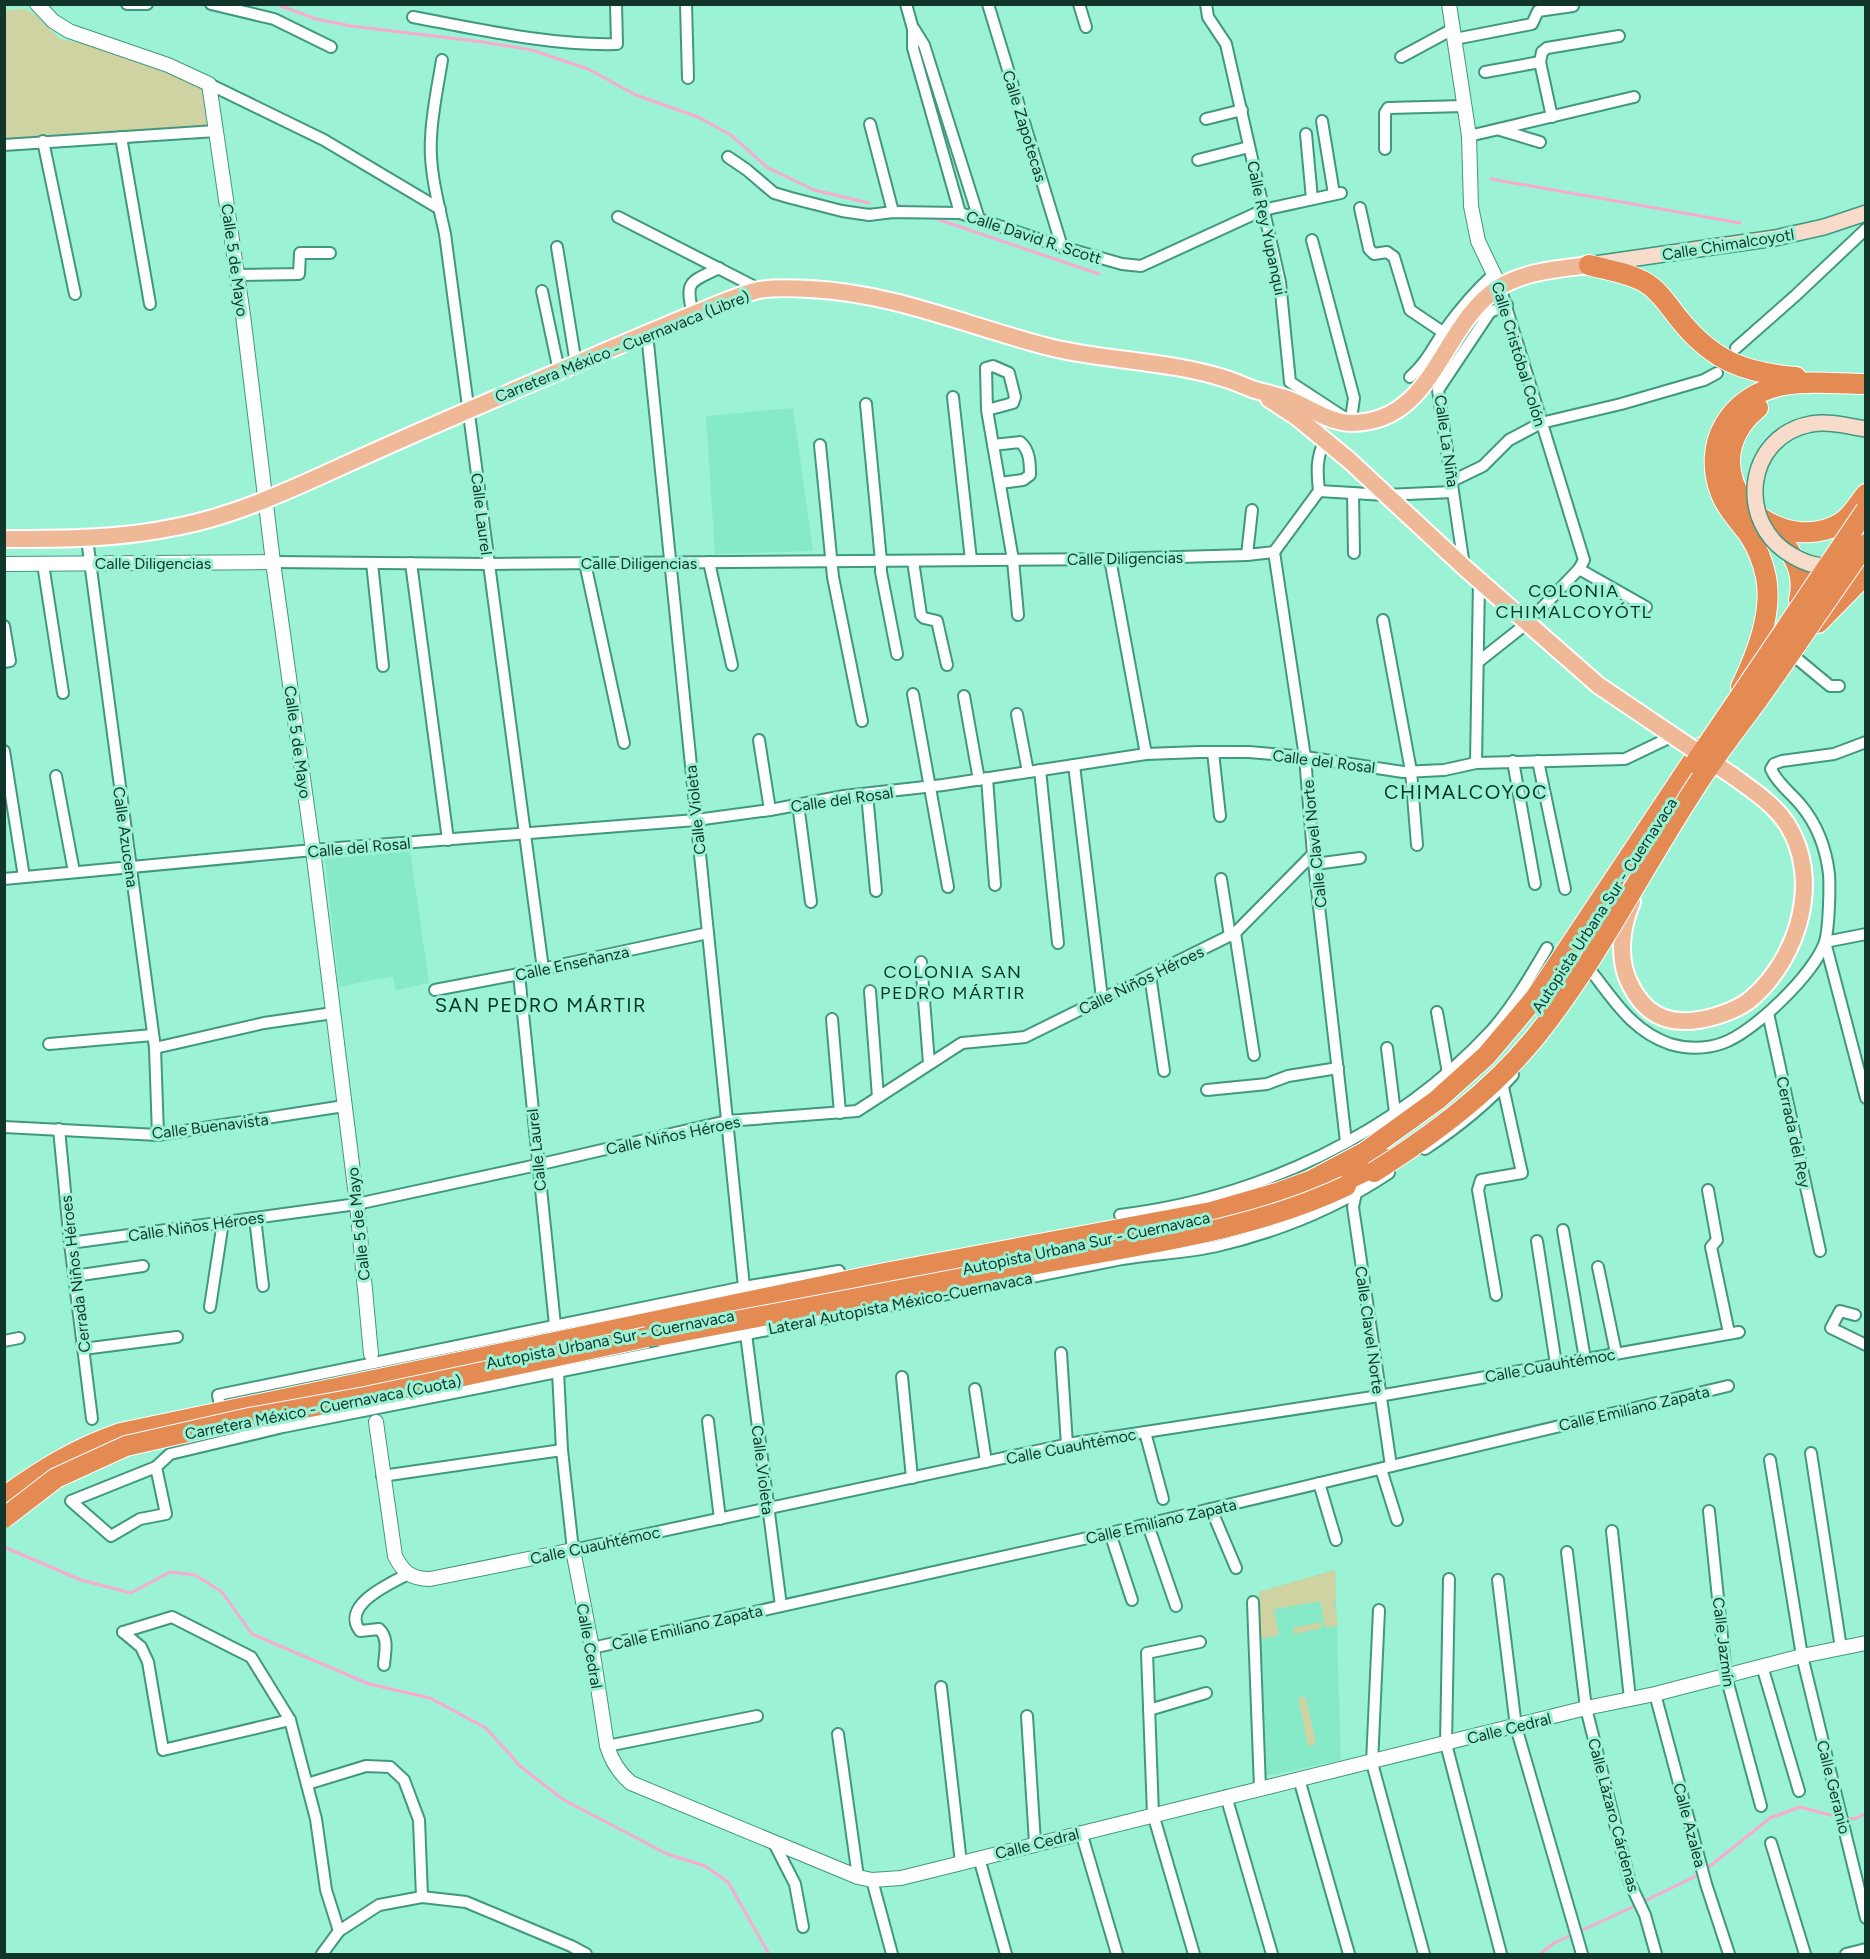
<svg xmlns="http://www.w3.org/2000/svg" width="1870" height="1959" font-family="Figtree,sans-serif">
	<rect width="100%" height="100%" fill="#9bf2d4"/>
	<g fill="#86e9c8">
		<path d="M 793,408 L 813,551 L 715,554 L 706,416 Z"/>
		<path d="M 410,851 L 429,983 L 396,990 L 393,976 L 339,987 L 325,859 Z"/>
		<path d="M 1335,1570 L 1341,1760 L 1262,1777 L 1259,1592 Z"/>
	</g>
	<g fill="#cfd2a1">
		<path d="M 25,9 L 35,15 L 60,39 L 100,47 L 202,85 L 207,129 L 5,140 L 4,10 Z"/>
		<path d="M 1335,1570 L 1336,1600 L 1334,1601 L 1338,1626 L 1325,1628 L 1321,1603 L 1317,1602 L 1274,1609 L 1279,1635 L 1260,1639 L 1259,1592 Z"/>
		<path d="M 1321,1622 L 1322,1628 L 1294,1634 L 1293,1628 Z"/>
		<path d="M 1306,1697 L 1316,1744 L 1308,1746 L 1298,1698 Z"/>
	</g>
	<g fill="none" stroke-linecap="round" stroke-linejoin="round">
		<g stroke="#f9aacf" stroke-width="3">
			<path d="M 276,4 L 316,19 L 351,26 L 483,42 L 532,50 L 588,69 L 636,95 L 698,117 L 731,135 L 768,168 L 814,190 L 869,203"/>
			<path d="M 1491,179 L 1740,223"/>
			<path d="M 894,204 L 907,208"/>
			<path d="M 937,219 L 1099,274"/>
			<path d="M 4,1547 L 81,1580 L 131,1593 L 170,1572 L 195,1575 L 222,1592 L 252,1634 L 369,1684 L 430,1698 L 486,1728 L 520,1766 L 564,1800 L 667,1854 L 705,1866 L 728,1882 L 769,1954"/>
			<path d="M 1844,1818 L 1855,1819 L 1866,1813"/>
			<path d="M 1643,1902 L 1700,1874 L 1770,1818 L 1800,1807 L 1838,1817"/>
			<path d="M 1540,1954 L 1554,1943 L 1637,1905"/>
		</g>
		<defs>
			<g id="minor">
				<path d="M 127,4 L 147,4"/>
				<path d="M 211,4 L 274,19 L 331,47"/>
				<path d="M 686,4 L 688,78"/>
				<path d="M 906,4 L 913,29 L 913,48 L 960,213"/>
				<path d="M 988,4 L 1062,247"/>
				<path d="M 1079,4 L 1086,27"/>
				<path d="M 1206,4 L 1208,17 L 1226,44 L 1280,282 L 1290,382 L 1342,416 L 1348,418"/>
				<path d="M 413,17 C 477,29 552,46 617,44 L 616,4"/>
				<path d="M 914,29 L 924,45 L 979,219"/>
				<path d="M 1455,39 L 1532,24 L 1538,11 L 1573,6"/>
				<path d="M 1401,57 L 1453,29"/>
				<path d="M 442,60 C 438,85 432,112 431,138 C 429,170 438,202 445,234 L 543,969"/>
				<path d="M 1485,72 L 1540,62"/>
				<path d="M 209,84 L 324,140 L 440,209"/>
				<path d="M 1552,117 L 1540,62 L 1542,52 L 1547,48 L 1619,36"/>
				<path d="M 1206,119 L 1242,110"/>
				<path d="M 1322,121 L 1334,194"/>
				<path d="M 870,124 L 893,212"/>
				<path d="M 1500,130 L 1540,142"/>
				<path d="M 1306,134 L 1312,199"/>
				<path d="M 1469,136 L 1634,97"/>
				<path d="M 121,137 L 150,304"/>
				<path d="M 43,141 L 75,294"/>
				<path d="M 4,145 L 216,131"/>
				<path d="M 1385,149 L 1385,113 L 1388,108 L 1464,106"/>
				<path d="M 728,157 L 747,170 L 774,193 L 791,198 L 842,211 L 869,215 L 893,212 L 960,213 L 1062,247 L 1122,264 L 1141,266 L 1263,210 L 1341,193"/>
				<path d="M 1198,160 L 1249,147"/>
				<path d="M 1360,208 L 1369,249 L 1374,254 L 1387,252 L 1394,257 L 1410,310 L 1453,339"/>
				<path d="M 618,217 L 761,290"/>
				<path d="M 1312,240 L 1354,398 L 1351,419"/>
				<path d="M 557,247 L 576,364"/>
				<path d="M 238,275 L 299,274 L 300,253 L 330,253"/>
				<path d="M 1500,287 L 1584,560 L 1579,569 L 1538,612"/>
				<path d="M 542,291 L 559,371"/>
				<path d="M 693,315 C 685,280 689,283 719,268"/>
				<path d="M 647,333 L 744,1287"/>
				<path d="M 1736,348 L 1795,296 L 1866,229"/>
				<path d="M 1410,377 C 1425,364 1433,348 1444,331 C 1459,310 1475,291 1494,274"/>
				<path d="M 953,397 L 971,560"/>
				<path d="M 866,404 L 881,561 L 881,572 L 897,654"/>
				<path d="M 987,410 L 1013,403 L 1015,397 L 1009,373 L 993,366 L 986,368 L 987,410 L 1013,560 L 1018,615"/>
				<path d="M 1325,440 C 1316,458 1317,471 1319,491 L 1274,552 L 1305,757 L 1313,854 L 1346,1142"/>
				<path d="M 820,445 L 833,577 L 862,721"/>
				<path d="M 993,445 L 1020,442 C 1030,450 1030,464 1030,475 L 1023,480 L 1000,483"/>
				<path d="M 1452,481 L 1483,466 L 1509,440 L 1541,423 L 1621,404 L 1704,380 L 1717,373"/>
				<path d="M 1319,491 L 1385,495 L 1453,492"/>
				<path d="M 1353,493 L 1354,553"/>
				<path d="M 87,539 L 155,1048 L 158,1135"/>
				<path d="M 1247,555 L 1252,510"/>
				<path d="M 1110,559 L 1146,754"/>
				<path d="M 913,561 L 921,615 L 924,618 L 937,621 L 947,665"/>
				<path d="M 273,562 L 488,564 L 1110,559 L 1247,555 L 1274,552"/>
				<path d="M 709,562 L 732,665"/>
				<path d="M 372,563 L 383,666"/>
				<path d="M 411,563 L 448,840"/>
				<path d="M 585,563 L 624,743"/>
				<path d="M 43,564 L 63,693"/>
				<path d="M 1464,566 L 1438,390 L 1490,312 L 1507,305"/>
				<path d="M 1579,569 L 1646,607"/>
				<path d="M 1383,620 L 1411,771 L 1417,845"/>
				<path d="M 4,626 L 10,661 L 4,662"/>
				<path d="M 1789,652 L 1830,686 L 1839,686"/>
				<path d="M 1478,662 L 1521,628"/>
				<path d="M 913,694 L 948,887"/>
				<path d="M 964,696 L 979,780"/>
				<path d="M 1017,714 L 1028,772"/>
				<path d="M 759,740 L 770,810"/>
				<path d="M 4,751 L 24,877"/>
				<path d="M 1213,752 L 1220,816"/>
				<path d="M 1513,761 L 1535,884"/>
				<path d="M 1538,761 L 1565,889"/>
				<path d="M 1476,763 L 1479,581"/>
				<path d="M 1074,765 L 1102,998"/>
				<path d="M 1040,770 L 1058,943"/>
				<path d="M 56,776 L 74,872"/>
				<path d="M 987,778 L 995,885"/>
				<path d="M 867,794 L 876,891"/>
				<path d="M 798,804 L 811,902"/>
				<path d="M 1315,864 L 1360,858"/>
				<path d="M 4,879 L 313,850 L 696,820 L 770,810 L 844,796 L 943,785 L 1146,754 L 1199,752 L 1249,752 L 1305,757 L 1403,772 L 1444,770 L 1476,763 L 1625,759 L 1673,736"/>
				<path d="M 1221,879 L 1230,936"/>
				<path d="M 1235,933 L 1254,1055"/>
				<path d="M 1866,934 L 1825,942 L 1866,1098"/>
				<path d="M 921,962 L 929,1063"/>
				<path d="M 1591,971 C 1614,1000 1632,1031 1670,1044 C 1687,1049 1706,1049 1723,1043 C 1754,1032 1814,974 1825,942 C 1829,928 1830,888 1829,874 C 1826,848 1817,824 1800,804 C 1790,792 1777,783 1771,769 L 1774,764 L 1782,761 L 1834,754 L 1866,742"/>
				<path d="M 519,974 L 555,1325"/>
				<path d="M 1150,975 L 1164,1071"/>
				<path d="M 435,990 L 519,974 L 708,933"/>
				<path d="M 870,991 L 878,1097"/>
				<path d="M 1437,1012 L 1448,1073"/>
				<path d="M 1768,1013 L 1820,1251"/>
				<path d="M 832,1019 L 840,1113"/>
				<path d="M 49,1044 L 153,1035"/>
				<path d="M 155,1048 L 264,1023 L 333,1013"/>
				<path d="M 1387,1048 L 1395,1113"/>
				<path d="M 1207,1090 L 1267,1084 L 1288,1076 L 1338,1068"/>
				<path d="M 4,1127 L 158,1135 L 344,1106"/>
				<path d="M 59,1129 L 70,1243 L 92,1419"/>
				<path d="M 1425,1149 C 1457,1128 1487,1104 1513,1075"/>
				<path d="M 1708,1190 L 1717,1240 L 1711,1247 L 1729,1333"/>
				<path d="M 1356,1193 L 1353,1207 L 1391,1466"/>
				<path d="M 1120,1215 C 1259,1198 1395,1134 1491,1031 C 1513,1006 1530,977 1547,948"/>
				<path d="M 255,1218 L 263,1286"/>
				<path d="M 1563,1230 L 1585,1359"/>
				<path d="M 1537,1241 L 1556,1364"/>
				<path d="M 70,1243 L 357,1204 L 537,1165 L 727,1121 L 857,1111 L 962,1043 L 1025,1037 L 1235,933 L 1313,854"/>
				<path d="M 1598,1267 L 1616,1353"/>
				<path d="M 74,1276 L 143,1266"/>
				<path d="M 1496,1295 L 1478,1190 L 1481,1180 L 1522,1173 L 1503,1087"/>
				<path d="M 210,1307 L 223,1222"/>
				<path d="M 1855,1315 L 1840,1311 L 1831,1328 L 1866,1345"/>
				<path d="M 746,1334 L 781,1606"/>
				<path d="M 4,1341 L 19,1338"/>
				<path d="M 83,1349 L 177,1337"/>
				<path d="M 1061,1353 L 1067,1445"/>
				<path d="M 558,1372 L 562,1450 L 573,1550 L 1074,1443 L 1379,1396 L 1739,1332"/>
				<path d="M 902,1377 L 912,1478"/>
				<path d="M 975,1389 L 986,1462"/>
				<path d="M 221,1412 L 218,1395 L 744,1287 L 839,1271"/>
				<path d="M 708,1421 L 720,1519"/>
				<path d="M 1145,1432 L 1163,1499"/>
				<path d="M 1811,1453 L 1841,1648"/>
				<path d="M 1770,1460 L 1802,1656 L 1866,1918"/>
				<path d="M 156,1467 L 166,1514 L 140,1519 L 111,1536 L 71,1501 L 156,1467 L 170,1454 L 283,1427 L 1122,1259 C 1153,1254 1186,1253 1217,1246 C 1277,1232 1338,1207 1389,1173"/>
				<path d="M 1381,1469 L 1397,1520"/>
				<path d="M 382,1476 L 562,1450"/>
				<path d="M 1319,1483 L 1336,1540"/>
				<path d="M 1211,1509 L 1236,1568"/>
				<path d="M 1709,1511 L 1726,1676 L 1761,1806"/>
				<path d="M 1148,1525 L 1176,1606"/>
				<path d="M 1612,1531 L 1630,1699"/>
				<path d="M 1110,1533 L 1132,1600"/>
				<path d="M 1567,1552 L 1586,1708 L 1630,1883 L 1645,1915 L 1656,1954"/>
				<path d="M 1449,1579 L 1446,1744 L 1501,1954"/>
				<path d="M 1498,1580 L 1516,1727 L 1582,1954"/>
				<path d="M 1253,1602 L 1260,1788"/>
				<path d="M 1379,1610 L 1372,1763 L 1424,1954"/>
				<path d="M 123,1632 L 172,1617 L 251,1657 L 290,1720 L 316,1819 L 326,1890 L 339,1931"/>
				<path d="M 123,1632 L 141,1647 L 148,1662 L 163,1750 L 290,1720"/>
				<path d="M 592,1648 L 1110,1533 L 1728,1386"/>
				<path d="M 384,1665 C 385,1652 389,1638 379,1629 L 360,1631 C 340,1605 391,1583 408,1574"/>
				<path d="M 1762,1666 L 1799,1791"/>
				<path d="M 941,1687 L 961,1863"/>
				<path d="M 1655,1694 L 1706,1884 L 1729,1954"/>
				<path d="M 1149,1710 L 1206,1693"/>
				<path d="M 1027,1716 L 1035,1843"/>
				<path d="M 838,1734 L 858,1877"/>
				<path d="M 607,1746 L 757,1716"/>
				<path d="M 1299,1779 L 1349,1954"/>
				<path d="M 307,1784 L 366,1766 L 390,1767 L 404,1780 L 419,1820 L 422,1897"/>
				<path d="M 1226,1796 L 1272,1954"/>
				<path d="M 1081,1832 L 1117,1954"/>
				<path d="M 774,1843 L 795,1884 L 803,1927"/>
				<path d="M 1771,1843 L 1805,1954"/>
				<path d="M 979,1858 L 1006,1954"/>
				<path d="M 872,1880 L 892,1954"/>
				<path d="M 322,1954 L 339,1931 L 379,1905 L 422,1897 L 466,1902 L 571,1946 L 586,1954"/>
				<path d="M 1194,1954 L 1153,1814 L 1147,1653 L 1200,1642"/>
				<path d="M 1846,1954 L 1866,1949"/>
			</g>
			<g id="tertiary">
				<path d="M 37,4 L 53,21 L 69,31 L 168,65 L 209,84 L 243,315 L 273,562 L 313,850 L 357,1204 L 371,1354"/>
				<path d="M 1449,4 L 1469,136 L 1471,206 L 1478,241 L 1500,287"/>
				<path d="M 4,564 L 273,562"/>
				<path d="M 376,1422 L 395,1556 C 403,1572 411,1579 430,1579 L 573,1550 L 592,1648 L 607,1746 C 612,1762 619,1773 631,1783 L 858,1877 L 872,1880 L 901,1878 L 1586,1708 L 1655,1694 L 1802,1656 L 1866,1643"/>
			</g>
			<path id="secondary" d="M 1595,264 L 1775,238 L 1824,227 L 1866,213"/>
			<g id="primary">
				<path d="M 1269,399 L 1298,418 L 1350,461 L 1465,568 L 1598,685 L 1678,739"/>
				<path d="M 4,539 C 63,539 119,539 176,527 C 244,514 306,482 369,454 C 440,422 511,392 583,361 C 620,345 657,329 694,314 C 715,306 737,295 759,290 C 775,287 794,288 810,289 C 895,293 972,328 1053,348 C 1109,361 1168,361 1223,378 C 1234,381 1244,386 1255,390 C 1266,393 1277,395 1288,399 C 1308,407 1330,423 1352,423 C 1435,422 1440,326 1498,288 C 1525,271 1558,269 1589,265"/>
				<path d="M 1632,902 C 1621,927 1617,961 1631,986 C 1649,1022 1679,1027 1716,1016 C 1729,1012 1742,1007 1752,998 C 1799,957 1822,879 1787,824 C 1774,804 1752,790 1733,776"/>
			</g>
			<g id="motorway">
				<path d="M 1589,265 C 1607,270 1630,273 1646,283 C 1660,291 1670,308 1680,320 C 1713,361 1745,373 1796,377"/>
				<path d="M 1758,408 C 1704,451 1734,523 1798,532 C 1813,533 1829,531 1842,522 C 1852,515 1858,504 1866,494"/>
				<path d="M 1785,544 C 1798,563 1804,578 1799,600"/>
				<path d="M 1818,623 L 1866,574"/>
				<path d="M 1741,687 C 1756,655 1773,614 1766,577 C 1763,563 1757,547 1749,535 C 1740,522 1727,510 1721,494 C 1701,443 1730,395 1784,385 C 1810,380 1839,384 1866,384"/>
				<path d="M 1328,1189 L 1374,1167 L 1387,1159"/>
				<path d="M 4,1497 C 41,1470 77,1448 121,1433 L 885,1273 L 1211,1212 L 1280,1192 L 1310,1181 L 1365,1152 L 1437,1100 L 1486,1056 L 1535,998 L 1702,747"/>
			</g>
		</defs>
		<use href="#minor" stroke="#40987e" stroke-width="14"/>
		<use href="#tertiary" stroke="#40987e" stroke-width="16"/>
		<use href="#secondary" stroke="#40987e" stroke-width="18"/>
		<use href="#primary" stroke="#fff" stroke-width="20"/>
		<use href="#motorway" stroke="#fff" stroke-width="22"/>
		<use href="#minor" stroke="#fff" stroke-width="10"/>
		<use href="#tertiary" stroke="#fff" stroke-width="14"/>
		<use href="#secondary" stroke="#f7dccb" stroke-width="15"/>
		<use href="#primary" stroke="#efb998" stroke-width="16"/>
		<use href="#motorway" stroke="#e48a53" stroke-width="20"/>
		<defs>
			<path id="secondary-bridge" d="M 1837,565 C 1821,568 1806,564 1793,556 C 1735,524 1745,436 1811,424 C 1830,421 1847,426 1866,429"/>
			<path id="primary-bridge" d="M 1678,739 L 1733,776"/>
			<g id="motorway-bridge">
				<path d="M 1695,763 L 1866,510"/>
				<path d="M 1374,1172 C 1434,1134 1492,1091 1537,1035 C 1602,953 1648,857 1706,771 C 1722,747 1740,724 1757,701 C 1794,649 1829,596 1866,544"/>
				<path d="M 657,1336 C 789,1311 921,1286 1053,1261 C 1150,1243 1256,1229 1346,1186"/>
				<path d="M 4,1518 L 56,1478 L 126,1446 L 249,1418 L 365,1397 L 647,1337"/>
			</g>
		</defs>
		<use href="#secondary-bridge" stroke="#40987e" stroke-width="18" stroke-linecap="butt"/>
		<use href="#primary-bridge" stroke="#fff" stroke-width="20" stroke-linecap="butt"/>
		<use href="#motorway-bridge" stroke="#fff" stroke-width="22" stroke-linecap="butt"/>
		<use href="#secondary-bridge" stroke="#f7dccb" stroke-width="15"/>
		<use href="#primary-bridge" stroke="#efb998" stroke-width="16"/>
		<use href="#motorway-bridge" stroke="#e48a53" stroke-width="20"/>
	</g>
	<g text-anchor="middle" stroke-width="6" stroke-linejoin="round" paint-order="stroke">
		<g font-size="16" fill="#10362b" stroke="#9bf2d4">
			<text transform="translate(1025 126) rotate(73)" y="6">Calle Zapotecas</text>
			<text transform="translate(1267 228) rotate(78)" y="6">Calle Rey Yupanqui</text>
			<text transform="translate(1034 237) rotate(18)" y="6">Calle David R. Scott</text>
			<text transform="translate(1728 244) rotate(-9)" y="6">Calle Chimalcoyotl</text>
			<text transform="translate(235 260) rotate(82)" y="6">Calle 5 de Mayo</text>
			<text transform="translate(622 346) rotate(-22)" y="6">Carretera México - Cuernavaca (Libre)</text>
			<text transform="translate(1519 354) rotate(73)" y="6">Calle Cristóbal Colón</text>
			<text transform="translate(1447 441) rotate(82)" y="6">Calle La Niña</text>
			<text transform="translate(482 514) rotate(83)" y="6">Calle Laurel</text>
			<text transform="translate(1125 558) rotate(-1)" y="6">Calle Diligencias</text>
			<text x="153" y="569">Calle Diligencias</text>
			<text x="639" y="569">Calle Diligencias</text>
			<text transform="translate(298 742) rotate(82)" y="6">Calle 5 de Mayo</text>
			<text transform="translate(1324 761) rotate(7)" y="6">Calle del Rosal</text>
			<text transform="translate(842 799) rotate(-8)" y="6">Calle del Rosal</text>
			<text transform="translate(695 810) rotate(-96)" y="6">Calle Violeta</text>
			<text transform="translate(126 837) rotate(82)" y="6">Calle Azucena</text>
			<text transform="translate(1314 844) rotate(-96)" y="6">Calle Clavel Norte</text>
			<text transform="translate(359 847) rotate(-5)" y="6">Calle del Rosal</text>
			<text transform="translate(1604 905) rotate(-57)" y="6">Autopista Urbana Sur - Cuernavaca</text>
			<text transform="translate(572 963) rotate(-12)" y="6">Calle Enseñanza</text>
			<text transform="translate(1141 980) rotate(-26)" y="6">Calle Niños Héroes</text>
			<text transform="translate(210 1126) rotate(-7)" y="6">Calle Buenavista</text>
			<text transform="translate(1794 1132) rotate(78)" y="6">Cerrada del Rey</text>
			<text transform="translate(673 1135) rotate(-12)" y="6">Calle Niños Héroes</text>
			<text transform="translate(536 1150) rotate(-96)" y="6">Calle Laurel</text>
			<text transform="translate(358 1224) rotate(-96)" y="6">Calle 5 de Mayo</text>
			<text transform="translate(196 1226) rotate(-8)" y="6">Calle Niños Héroes</text>
			<text transform="translate(1086 1243) rotate(-12)" y="6">Autopista Urbana Sur - Cuernavaca</text>
			<text transform="translate(75 1274) rotate(-97)" y="6">Cerrada Niños Héroes</text>
			<text transform="translate(900 1303) rotate(-11)" y="6">Lateral Autopista México-Cuernavaca</text>
			<text transform="translate(1370 1330) rotate(82)" y="6">Calle Clavel Norte</text>
			<text transform="translate(610 1339) rotate(-11)" y="6">Autopista Urbana Sur - Cuernavaca</text>
			<text transform="translate(1550 1365) rotate(-10)" y="6">Calle Cuauhtémoc</text>
			<text transform="translate(323 1407) rotate(-11)" y="6">Carretera México - Cuernavaca (Cuota)</text>
			<text transform="translate(1634 1408) rotate(-13)" y="6">Calle Emiliano Zapata</text>
			<text transform="translate(1071 1446) rotate(-11)" y="6">Calle Cuauhtémoc</text>
			<text transform="translate(763 1470) rotate(83)" y="6">Calle Violeta</text>
			<text transform="translate(1161 1521) rotate(-13)" y="6">Calle Emiliano Zapata</text>
			<text transform="translate(595 1545) rotate(-12)" y="6">Calle Cuauhtémoc</text>
			<text transform="translate(687 1627) rotate(-13)" y="6">Calle Emiliano Zapata</text>
			<text transform="translate(1724 1642) rotate(83)" y="6">Calle Jazmín</text>
			<text transform="translate(590 1646) rotate(80)" y="6">Calle Cedral</text>
			<text transform="translate(1509 1728) rotate(-14)" y="6">Calle Cedral</text>
			<text transform="translate(1834 1787) rotate(76)" y="6">Calle Geranio</text>
			<text transform="translate(1614 1815) rotate(75)" y="6">Calle Lázaro Cárdenas</text>
			<text transform="translate(1690 1825) rotate(75)" y="6">Calle Azalea</text>
			<text transform="translate(1037 1843) rotate(-14)" y="6">Calle Cedral</text>
		</g>
		<g font-size="18" letter-spacing="1.5" fill="#023629" stroke="#9bf2d4">
			<text x="1574" y="597">COLONIA<tspan x="1574" dy="21">CHIMALCOYÓTL</tspan></text>
			<text x="953" y="978">COLONIA SAN<tspan x="953" dy="21">PEDRO MÁRTIR</tspan></text>
		</g>
		<g font-size="20" letter-spacing="1.5" fill="#023629" stroke="#9bf2d4">
			<text x="1466" y="799">CHIMALCOYOC</text>
			<text x="541" y="1012">SAN PEDRO MÁRTIR</text>
		</g>
	</g>
	<rect width="1870" height="1959" fill="none" stroke="#10362b" stroke-width="12"/>
</svg>
